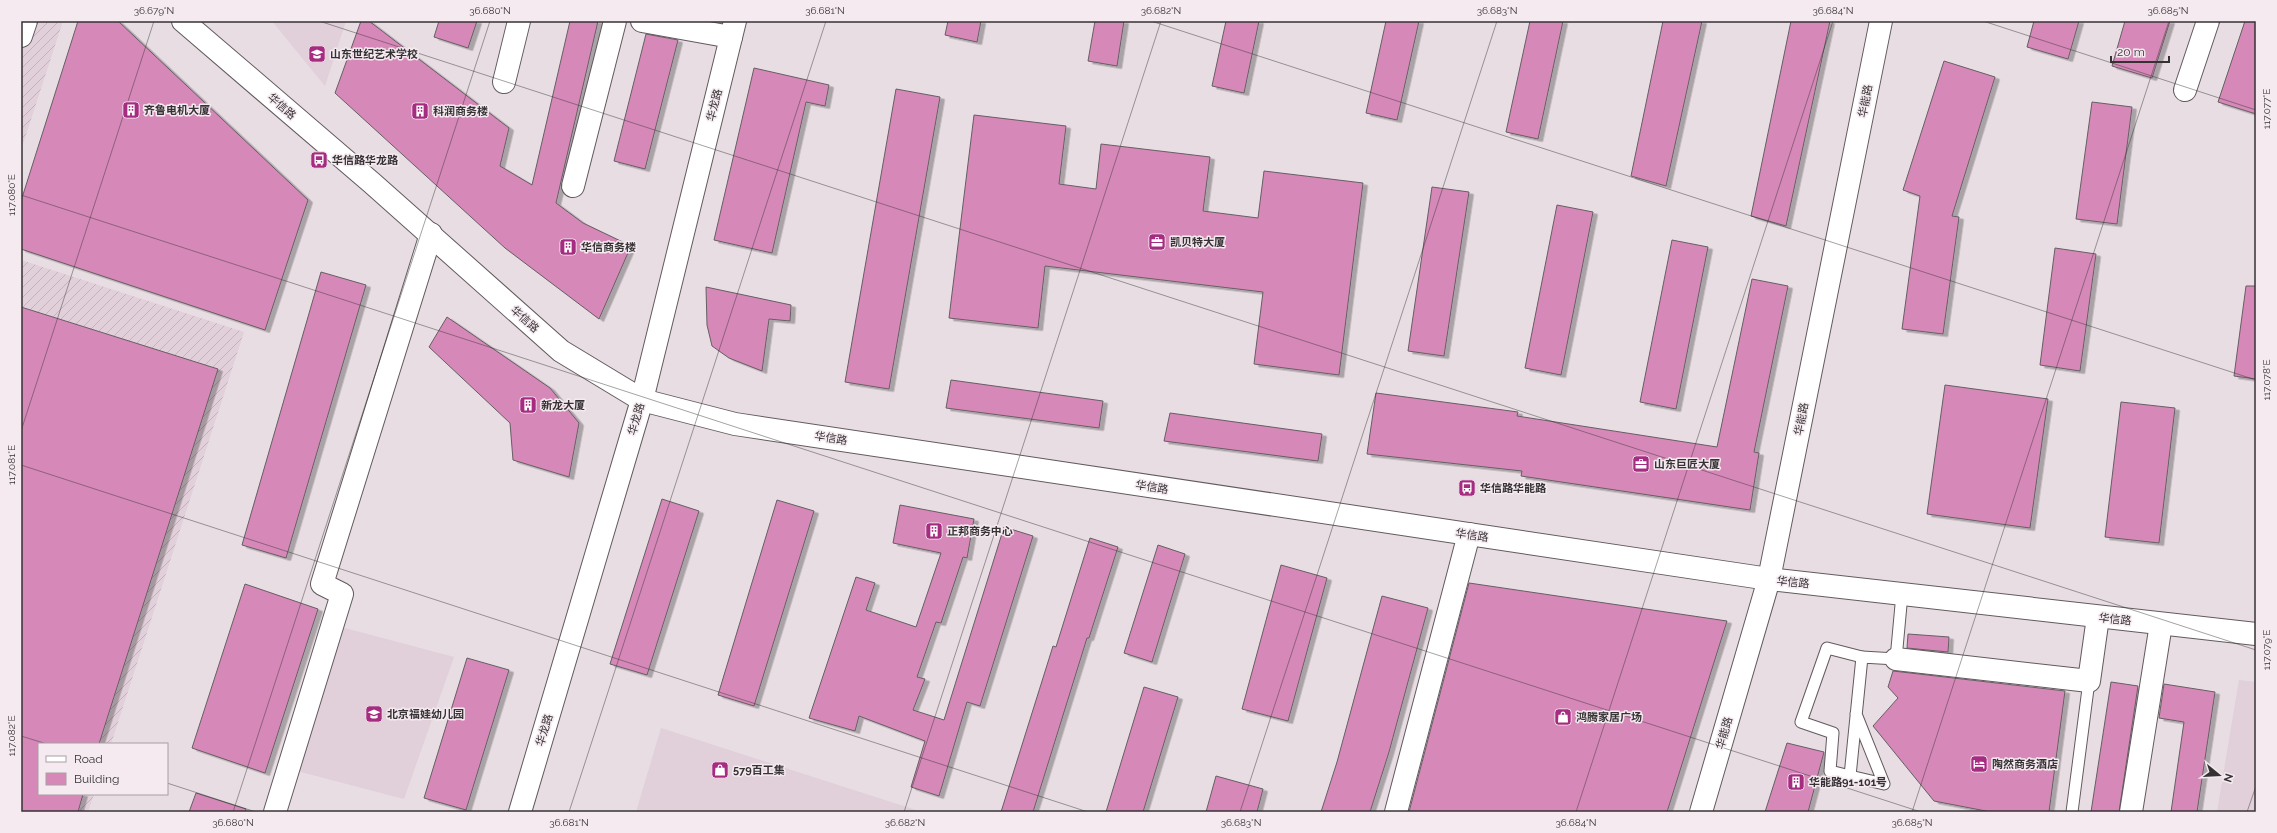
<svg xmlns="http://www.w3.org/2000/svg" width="2277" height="833" font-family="Raleway,'Noto Sans SC',sans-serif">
	<defs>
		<pattern id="industrial-furrows" width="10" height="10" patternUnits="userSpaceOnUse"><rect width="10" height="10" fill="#e1cfd9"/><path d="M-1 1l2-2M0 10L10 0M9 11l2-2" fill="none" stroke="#c2b2bb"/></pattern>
		<filter id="shadow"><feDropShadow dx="4.5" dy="2.5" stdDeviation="0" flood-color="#0004"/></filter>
	</defs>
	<rect width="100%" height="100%" fill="#e7dde2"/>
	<g fill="#e1cfd9">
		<path d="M 272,21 L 346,21 L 325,86 Z"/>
		<path d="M 341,627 L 454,657 L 404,799 L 297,771 Z"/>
		<path d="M 2239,680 L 2256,682 L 2256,812 L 2217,812 Z"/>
		<path d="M 661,728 L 922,812 L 636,812 Z"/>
	</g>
	<g fill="url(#industrial-furrows)">
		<path d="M 21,21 L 63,21 L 21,150 Z"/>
		<path d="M 21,260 L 244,332 L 111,744 L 39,744 L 39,794 L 94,794 L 88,812 L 21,812 Z"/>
	</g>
	<g fill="#d688b8" stroke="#675e63" filter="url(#shadow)">
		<path d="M 78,21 L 118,21 L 308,200 L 265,330 L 21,249 L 21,201 Z"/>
		<path d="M 361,21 L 369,21 L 509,128 L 500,166 L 532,185 L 570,21 L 598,21 L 556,203 L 583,223 L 631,246 L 599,319 L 505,248 L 335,93 Z"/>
		<path d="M 439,21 L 477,21 L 468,48 L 434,37 Z"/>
		<path d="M 948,21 L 981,21 L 977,42 L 945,35 Z"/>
		<path d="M 1095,21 L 1124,21 L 1117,66 L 1088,61 Z"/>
		<path d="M 1226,21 L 1259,21 L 1244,93 L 1212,86 Z"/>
		<path d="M 1386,21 L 1419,21 L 1397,120 L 1366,113 Z"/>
		<path d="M 1530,21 L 1563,21 L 1538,139 L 1506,132 Z"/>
		<path d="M 1663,21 L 1702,21 L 1666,186 L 1631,176 Z"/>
		<path d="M 1791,21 L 1830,21 L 1786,226 L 1751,216 Z"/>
		<path d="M 2034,21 L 2079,21 L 2068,59 L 2027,47 Z"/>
		<path d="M 2125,21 L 2170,21 L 2152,78 L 2112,66 Z"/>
		<path d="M 2245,21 L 2256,21 L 2256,114 L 2218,102 Z"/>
		<path d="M 646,34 L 678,40 L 645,169 L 614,161 Z"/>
		<path d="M 1944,61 L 1995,77 L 1952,216 L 1959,217 L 1943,334 L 1902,329 L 1920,196 L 1903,190 Z"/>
		<path d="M 754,68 L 829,85 L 825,106 L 806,102 L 772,253 L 714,240 Z"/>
		<path d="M 896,89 L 940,97 L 889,389 L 845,382 Z"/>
		<path d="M 2092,102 L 2132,107 L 2117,224 L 2076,219 Z"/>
		<path d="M 974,115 L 1066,126 L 1059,184 L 1096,189 L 1101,144 L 1210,157 L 1203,211 L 1258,218 L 1264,171 L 1363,183 L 1339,375 L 1254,364 L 1263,292 L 1045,266 L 1038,328 L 949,318 Z"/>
		<path d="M 1432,187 L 1469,192 L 1444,356 L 1408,351 Z"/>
		<path d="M 1557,205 L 1593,212 L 1561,375 L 1525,368 Z"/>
		<path d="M 1672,240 L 1708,247 L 1676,409 L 1640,402 Z"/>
		<path d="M 2055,248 L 2096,254 L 2080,371 L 2040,365 Z"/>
		<path d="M 321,272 L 366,285 L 286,558 L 242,545 Z"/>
		<path d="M 1752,279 L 1788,286 L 1754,452 L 1759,453 L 1750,510 L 1521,476 L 1522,471 L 1367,454 L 1376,393 L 1518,412 L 1517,416 L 1717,447 Z"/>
		<path d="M 2246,286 L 2256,286 L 2256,379 L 2234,376 Z"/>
		<path d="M 706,287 L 791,305 L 790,321 L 769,319 L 762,371 L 729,358 L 712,346 L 707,325 Z"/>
		<path d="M 21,307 L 218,369 L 99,744 L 39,744 L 39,794 L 83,794 L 78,812 L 21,812 Z"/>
		<path d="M 447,317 L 550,388 L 579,423 L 569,477 L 513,460 L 510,423 L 429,347 Z"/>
		<path d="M 951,380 L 1103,401 L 1099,428 L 946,408 Z"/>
		<path d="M 1945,385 L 2048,399 L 2030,528 L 1927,514 Z"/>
		<path d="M 2121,402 L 2175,408 L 2159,543 L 2105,537 Z"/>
		<path d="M 1170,413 L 1322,434 L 1318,461 L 1164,441 Z"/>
		<path d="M 662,499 L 699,511 L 647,675 L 610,664 Z"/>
		<path d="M 777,500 L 814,511 L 754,706 L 718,695 Z"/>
		<path d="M 900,505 L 974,519 L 967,558 L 963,557 L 941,623 L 936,622 L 917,677 L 925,679 L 913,710 L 944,720 L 1004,527 L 1033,536 L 980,706 L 967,702 L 939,796 L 911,787 L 925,741 L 859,716 L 855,731 L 809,718 L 856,577 L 875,583 L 866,610 L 916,627 L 941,553 L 893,543 Z"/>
		<path d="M 1090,538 L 1118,547 L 1089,638 L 1087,638 L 1033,812 L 1001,812 L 1053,646 L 1056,647 Z"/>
		<path d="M 1158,545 L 1185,554 L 1152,662 L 1124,653 Z"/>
		<path d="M 1281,565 L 1327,578 L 1288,721 L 1242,709 Z"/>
		<path d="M 1469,583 L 1727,621 L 1667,812 L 1409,812 Z"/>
		<path d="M 245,584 L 318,609 L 265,773 L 192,748 Z"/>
		<path d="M 1382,596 L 1428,608 L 1389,752 L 1370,812 L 1321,812 L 1337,762 Z"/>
		<path d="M 1908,634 L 1949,637 L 1948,652 L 1907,648 Z"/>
		<path d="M 467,658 L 509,670 L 466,810 L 424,798 Z"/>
		<path d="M 1893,671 L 2065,691 L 2049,812 L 1991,812 L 1934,801 L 1873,726 L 1898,698 L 1888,687 Z"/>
		<path d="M 2111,682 L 2138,686 L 2119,812 L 2091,812 Z"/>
		<path d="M 2164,684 L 2215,692 L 2197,812 L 2171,812 L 2184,722 L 2159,718 Z"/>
		<path d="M 1144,687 L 1178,697 L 1143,812 L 1106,812 Z"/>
		<path d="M 1787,743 L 1824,752 L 1808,812 L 1765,812 Z"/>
		<path d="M 1216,776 L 1263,789 L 1257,812 L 1206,812 Z"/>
		<path d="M 196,793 L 246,809 L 245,812 L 189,812 Z"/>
	</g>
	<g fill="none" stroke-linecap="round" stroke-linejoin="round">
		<defs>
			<g id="lane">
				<path d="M 1856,714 L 1884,784 L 1850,776 L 1862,657 L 1896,659 L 1902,594"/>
				<path d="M 1850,776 L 1830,771 L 1833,733 L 1801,722 L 1827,648 L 1862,657"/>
				<path d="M 2072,812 L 2089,681"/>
			</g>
			<g id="street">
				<path d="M 642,21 L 731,37"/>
				<path d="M 21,36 L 26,21"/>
				<path d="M 504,82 L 519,21"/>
				<path d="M 2185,90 L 2208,21"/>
				<path d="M 573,186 L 615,21"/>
				<path d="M 1896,659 L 2089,681 L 2098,617"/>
				<path d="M 275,812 L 342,594 L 322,584 L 431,234"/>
				<path d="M 1396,812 L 1469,534"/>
				<path d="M 2131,812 L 2161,624"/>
			</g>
			<g id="secondary">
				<path d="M 183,21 L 372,183 L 561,351 L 642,400 L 735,424 L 1769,579 L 2256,634"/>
				<path d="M 520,812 L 642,400 L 735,21"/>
				<path d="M 1701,812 L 1769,579 L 1881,21"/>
			</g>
		</defs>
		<use href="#lane" stroke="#625a5f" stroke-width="13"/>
		<use href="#street" stroke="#625a5f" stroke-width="24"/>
		<use href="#secondary" stroke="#625a5f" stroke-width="24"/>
		<use href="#lane" stroke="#fff" stroke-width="11"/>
		<use href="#street" stroke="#fff" stroke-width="22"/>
		<use href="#secondary" stroke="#fff" stroke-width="22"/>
	</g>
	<path fill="none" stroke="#363234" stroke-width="1" stroke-opacity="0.45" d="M 319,21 L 2256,650M 1151,21 L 2256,380M 1983,21 L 2256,110M 21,195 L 1921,812M 21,431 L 154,21M 21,465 L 1088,812M 21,736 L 47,744M 167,783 L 256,812M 233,812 L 490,21M 569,812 L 826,21M 904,812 L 1161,21M 1240,812 L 1497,21M 1576,812 L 1833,21M 1912,812 L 2169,21M 2247,812 L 2256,786"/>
	<defs>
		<symbol id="university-square" viewBox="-11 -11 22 22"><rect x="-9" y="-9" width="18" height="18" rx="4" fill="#a62c81" stroke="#f4eaf0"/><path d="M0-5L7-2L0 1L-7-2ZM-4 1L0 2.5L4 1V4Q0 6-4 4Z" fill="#fff"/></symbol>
		<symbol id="building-square" viewBox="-11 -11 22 22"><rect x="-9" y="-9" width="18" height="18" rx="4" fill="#a62c81" stroke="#f4eaf0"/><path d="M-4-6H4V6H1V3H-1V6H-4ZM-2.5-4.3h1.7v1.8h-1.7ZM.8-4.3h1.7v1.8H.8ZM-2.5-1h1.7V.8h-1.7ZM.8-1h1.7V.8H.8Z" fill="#fff"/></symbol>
		<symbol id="bus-square" viewBox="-11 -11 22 22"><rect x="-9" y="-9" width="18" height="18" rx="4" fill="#a62c81" stroke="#f4eaf0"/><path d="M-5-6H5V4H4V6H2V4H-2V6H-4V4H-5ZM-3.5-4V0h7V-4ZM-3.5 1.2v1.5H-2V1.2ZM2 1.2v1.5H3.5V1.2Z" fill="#fff"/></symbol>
		<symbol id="office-square" viewBox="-11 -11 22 22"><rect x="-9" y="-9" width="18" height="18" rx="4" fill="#a62c81" stroke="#f4eaf0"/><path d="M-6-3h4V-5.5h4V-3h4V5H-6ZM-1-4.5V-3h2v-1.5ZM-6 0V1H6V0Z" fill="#fff"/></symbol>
		<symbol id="school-square" viewBox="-11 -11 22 22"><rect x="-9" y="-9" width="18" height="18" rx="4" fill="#a62c81" stroke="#f4eaf0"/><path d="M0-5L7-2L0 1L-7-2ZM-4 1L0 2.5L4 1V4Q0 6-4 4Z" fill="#fff"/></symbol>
		<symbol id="shop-square" viewBox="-11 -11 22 22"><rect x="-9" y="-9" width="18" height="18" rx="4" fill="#a62c81" stroke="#f4eaf0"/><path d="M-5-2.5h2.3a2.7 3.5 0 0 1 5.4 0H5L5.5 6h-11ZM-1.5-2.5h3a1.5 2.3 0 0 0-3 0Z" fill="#fff"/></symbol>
		<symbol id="hotel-square" viewBox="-11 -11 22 22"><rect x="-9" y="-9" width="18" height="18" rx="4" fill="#a62c81" stroke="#f4eaf0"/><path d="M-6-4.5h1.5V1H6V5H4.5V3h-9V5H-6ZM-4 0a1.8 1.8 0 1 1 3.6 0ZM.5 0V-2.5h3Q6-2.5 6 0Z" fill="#fff"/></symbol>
	</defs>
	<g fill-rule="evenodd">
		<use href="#university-square" x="307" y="44" width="20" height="20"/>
		<use href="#building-square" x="121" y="100" width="20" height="20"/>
		<use href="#building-square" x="410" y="101" width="20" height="20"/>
		<use href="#bus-square" x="309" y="150" width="20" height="20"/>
		<use href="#office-square" x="1147" y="232" width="20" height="20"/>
		<use href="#building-square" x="558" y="237" width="20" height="20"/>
		<use href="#building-square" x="518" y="395" width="20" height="20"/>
		<use href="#office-square" x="1631" y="454" width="20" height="20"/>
		<use href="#bus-square" x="1457" y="478" width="20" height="20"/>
		<use href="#building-square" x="924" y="521" width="20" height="20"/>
		<use href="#school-square" x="364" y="704" width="20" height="20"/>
		<use href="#shop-square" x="1553" y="707" width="20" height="20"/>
		<use href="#hotel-square" x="1969" y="754" width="20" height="20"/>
		<use href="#shop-square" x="710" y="760" width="20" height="20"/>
		<use href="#building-square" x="1786" y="772" width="20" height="20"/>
	</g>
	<g text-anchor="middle" stroke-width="3" stroke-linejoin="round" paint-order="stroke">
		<g font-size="11" font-weight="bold" fill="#363234" stroke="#f4eaf0" text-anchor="start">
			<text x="330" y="58">山东世纪艺术学校</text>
			<text x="144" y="114">齐鲁电机大厦</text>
			<text x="433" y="115">科润商务楼</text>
			<text x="332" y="164">华信路华龙路</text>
			<text x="1170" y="246">凯贝特大厦</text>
			<text x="581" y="251">华信商务楼</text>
			<text x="541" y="409">新龙大厦</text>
			<text x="1654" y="468">山东巨匠大厦</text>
			<text x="1480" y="492">华信路华能路</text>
			<text x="947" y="535">正邦商务中心</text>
			<text x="387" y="718">北京福娃幼儿园</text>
			<text x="1576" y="721">鸿腾家居广场</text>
			<text x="1992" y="768">陶然商务酒店</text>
			<text x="733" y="774">579百工集</text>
			<text x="1809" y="786">华能路91-101号</text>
		</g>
		<g font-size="11" fill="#363234" stroke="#f4eaf0">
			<text transform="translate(1865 101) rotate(-79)" y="4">华能路</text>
			<text transform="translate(714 105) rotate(-76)" y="4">华龙路</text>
			<text transform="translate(282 106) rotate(41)" y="4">华信路</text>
			<text transform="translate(525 319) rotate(42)" y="4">华信路</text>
			<text transform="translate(636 419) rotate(-74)" y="4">华龙路</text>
			<text transform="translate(1801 419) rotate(-79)" y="4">华能路</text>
			<text transform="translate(831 438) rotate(9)" y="4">华信路</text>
			<text transform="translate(1152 487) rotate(9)" y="4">华信路</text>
			<text transform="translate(1472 535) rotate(8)" y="4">华信路</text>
			<text transform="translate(1793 582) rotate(6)" y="4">华信路</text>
			<text transform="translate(2115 619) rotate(6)" y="4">华信路</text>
			<text transform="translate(544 730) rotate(-73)" y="4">华龙路</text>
			<text transform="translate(1724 733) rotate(-74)" y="4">华能路</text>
		</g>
	</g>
	<rect width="2277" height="833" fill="none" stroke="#f4eaf0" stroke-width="44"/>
	<rect x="38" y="743" width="130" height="52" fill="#f4eaf0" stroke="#a8a0a5"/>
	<rect x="46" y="756" width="20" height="6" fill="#ffffff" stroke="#a8a0a5"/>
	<text x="74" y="763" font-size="12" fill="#363234">Road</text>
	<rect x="46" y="773" width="20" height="12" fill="#d688b8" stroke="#a8a0a5"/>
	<text x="74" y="783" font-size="12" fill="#363234">Building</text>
	<g transform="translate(2219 775) rotate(108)" stroke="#f4eaf0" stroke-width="3" paint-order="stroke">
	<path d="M0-3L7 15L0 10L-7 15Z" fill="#363234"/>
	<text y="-6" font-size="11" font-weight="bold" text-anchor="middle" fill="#363234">N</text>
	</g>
	<path d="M2111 56v6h58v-6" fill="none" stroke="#363234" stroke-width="2"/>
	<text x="2117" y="56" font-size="12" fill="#363234" stroke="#f4eaf0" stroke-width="3" paint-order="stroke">20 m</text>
	<rect x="22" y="22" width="2233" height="789" fill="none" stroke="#363234" stroke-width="1.5"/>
	<g font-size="10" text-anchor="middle" fill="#363234">
		<text x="154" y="14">36.679°N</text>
		<text x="490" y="14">36.680°N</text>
		<text x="825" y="14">36.681°N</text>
		<text x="1161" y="14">36.682°N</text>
		<text x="1497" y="14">36.683°N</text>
		<text x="1833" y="14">36.684°N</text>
		<text x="2168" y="14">36.685°N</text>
		<text transform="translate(2266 109) rotate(-90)" y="4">117.077°E</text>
		<text transform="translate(11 195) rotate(-90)" y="4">117.080°E</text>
		<text transform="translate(2266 380) rotate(-90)" y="4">117.078°E</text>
		<text transform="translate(11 465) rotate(-90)" y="4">117.081°E</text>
		<text transform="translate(2266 650) rotate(-90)" y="4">117.079°E</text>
		<text transform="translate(11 736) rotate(-90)" y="4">117.082°E</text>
		<text x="233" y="826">36.680°N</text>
		<text x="569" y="826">36.681°N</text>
		<text x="905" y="826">36.682°N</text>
		<text x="1241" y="826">36.683°N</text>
		<text x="1576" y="826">36.684°N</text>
		<text x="1912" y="826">36.685°N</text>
	</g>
</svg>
